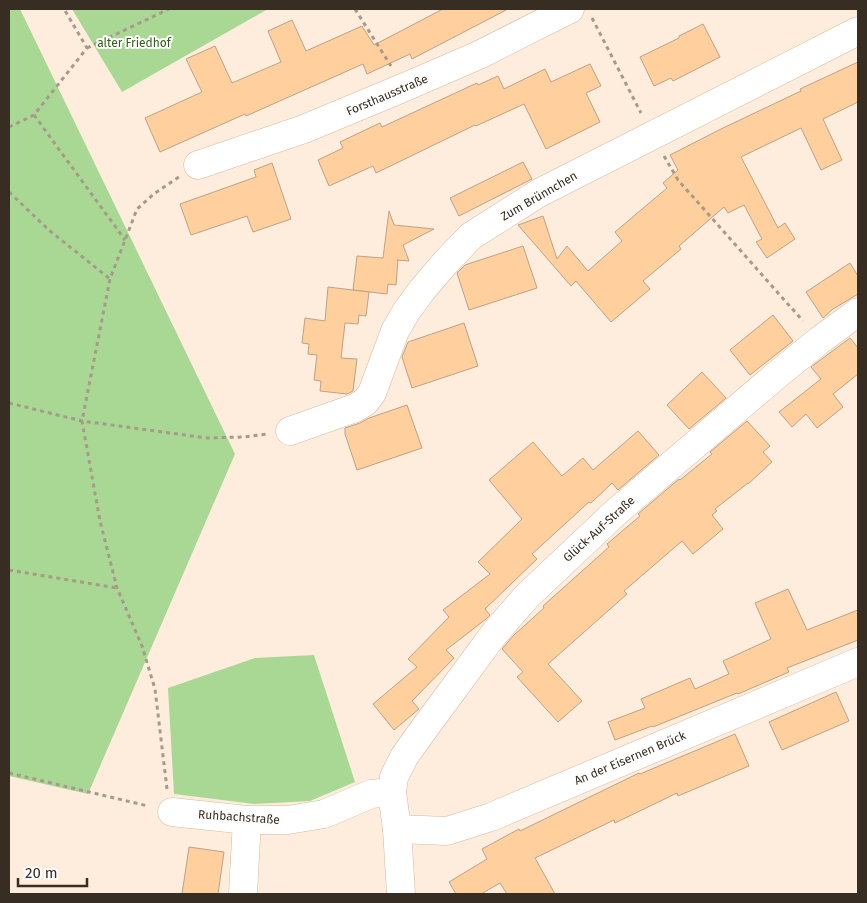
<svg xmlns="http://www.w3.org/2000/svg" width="867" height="903" font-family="'Fira Sans',sans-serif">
	<rect width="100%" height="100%" fill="#feeddc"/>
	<g fill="#a8d893">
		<path d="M 9,9 L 20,9 L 235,454 L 88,794 L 9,776 Z"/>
		<path d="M 72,9 L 268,9 L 122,92 Z"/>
		<path d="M 314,655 L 355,782 L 310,801 L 254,804 L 174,794 L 168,688 L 255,658 Z"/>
	</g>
	<g fill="#ffcf9d" stroke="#bca286">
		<path d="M 443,9 L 508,9 L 412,59 L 410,54 L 367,74 L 363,64 L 246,116 L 245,114 L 160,152 L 145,118 L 202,92 L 186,59 L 215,46 L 232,83 L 281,62 L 268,31 L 292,20 L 306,51 L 362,26 L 374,45 Z"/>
		<path d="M 703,24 L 720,57 L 673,81 L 671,78 L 654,86 L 640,57 L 679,38 L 679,36 Z"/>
		<path d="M 858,62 L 858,102 L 823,119 L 842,160 L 821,170 L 801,128 L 741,157 L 778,228 L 785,223 L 795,239 L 767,258 L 756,242 L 762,239 L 744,205 L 728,213 L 724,207 L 679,246 L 681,249 L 643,281 L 650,289 L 611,322 L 576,281 L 571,286 L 518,225 L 543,216 L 557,259 L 567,246 L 588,271 L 622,241 L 615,232 L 667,188 L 663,183 L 678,170 L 670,155 L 723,128 L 801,91 L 800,89 Z"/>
		<path d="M 590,64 L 601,86 L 586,93 L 600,122 L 546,149 L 524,104 L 476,126 L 475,125 L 376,173 L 373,166 L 329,186 L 318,160 L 343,148 L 340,142 L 380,123 L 382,127 L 477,83 L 478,85 L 498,76 L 504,89 L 545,69 L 551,82 Z"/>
		<path d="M 523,162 L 532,179 L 459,216 L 450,198 Z"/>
		<path d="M 272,163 L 291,219 L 253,232 L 247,216 L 191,235 L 180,204 L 256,177 L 254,170 Z"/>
		<path d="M 389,211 L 394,225 L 434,229 L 403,245 L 409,261 L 397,260 L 398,260 L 396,285 L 388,284 L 387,294 L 353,290 L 357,256 L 383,258 Z"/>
		<path d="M 523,246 L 537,288 L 469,310 L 457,273 L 465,265 Z"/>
		<path d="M 850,263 L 858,276 L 858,294 L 833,309 L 823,318 L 806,292 Z"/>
		<path d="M 328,287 L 369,292 L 366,316 L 359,315 L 358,324 L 345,323 L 341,358 L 357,359 L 353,391 L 347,394 L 320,391 L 321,381 L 314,380 L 317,355 L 308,354 L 309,344 L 302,343 L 305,318 L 325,321 Z"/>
		<path d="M 773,315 L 793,341 L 750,375 L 730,350 Z"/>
		<path d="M 464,323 L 478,366 L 412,388 L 402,357 L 408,342 Z"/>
		<path d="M 850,338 L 858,348 L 858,374 L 833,394 L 843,407 L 817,428 L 806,414 L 792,427 L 779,412 L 821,379 L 811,367 Z"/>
		<path d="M 702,372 L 726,398 L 689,429 L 667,405 Z"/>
		<path d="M 407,405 L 422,448 L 357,470 L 345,434 L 345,428 L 360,423 L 369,418 Z"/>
		<path d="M 747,421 L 770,446 L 763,452 L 772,462 L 748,484 L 748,483 L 715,509 L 717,511 L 712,515 L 723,529 L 693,554 L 682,541 L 624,591 L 627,594 L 548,664 L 582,701 L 558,722 L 517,677 L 523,672 L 502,649 L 514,635 L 544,608 L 543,606 L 609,547 L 607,544 L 640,516 L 638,514 L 679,479 L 680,480 L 712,454 L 710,452 Z"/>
		<path d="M 638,431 L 659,455 L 618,490 L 612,483 L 591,503 L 589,502 L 532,554 L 537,559 L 485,609 L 490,615 L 486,619 L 446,650 L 454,658 L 412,701 L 419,709 L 394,730 L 373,704 L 417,667 L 408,659 L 449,617 L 443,610 L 490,574 L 478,562 L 522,519 L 489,480 L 533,442 L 562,476 L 583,458 L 593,470 Z"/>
		<path d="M 788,589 L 807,630 L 858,610 L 858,640 L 787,668 L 789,672 L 738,694 L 737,693 L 653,727 L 652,726 L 615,740 L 608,722 L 645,708 L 641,699 L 690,678 L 695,689 L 729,674 L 723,661 L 771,639 L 755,603 Z"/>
		<path d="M 836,692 L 849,721 L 782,750 L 769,722 Z"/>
		<path d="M 735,734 L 749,766 L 678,796 L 677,793 L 615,823 L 614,820 L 535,858 L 555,894 L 507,894 L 500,883 L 481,894 L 456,894 L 449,882 L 487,859 L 482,849 L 519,829 L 520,831 L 639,773 L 640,774 Z"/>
		<path d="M 189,847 L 224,852 L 218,894 L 182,894 Z"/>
	</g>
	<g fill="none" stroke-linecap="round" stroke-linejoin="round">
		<defs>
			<g id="minor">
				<path d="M 198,165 L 304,129 L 405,87 L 479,55 L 570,9"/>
				<path d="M 290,431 L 355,408 L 365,402 L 372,393 L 395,331 L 406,312 L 422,290 L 446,262 L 471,236 L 539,193 L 858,31"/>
				<path d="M 172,812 L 247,820 L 288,820 L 324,814 L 371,794 L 392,792"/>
				<path d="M 397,829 L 447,831 L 491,817 L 858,662"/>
				<path d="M 243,894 L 247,820"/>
				<path d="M 401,894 L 397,829 L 392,792 L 394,777 L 404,757 L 421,733 L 494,634 L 527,596 L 615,513 L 779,373 L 820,340 L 858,312"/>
			</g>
		</defs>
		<use href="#minor" stroke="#d5ba9e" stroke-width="29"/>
		<g stroke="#a89a8b" stroke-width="3" stroke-dasharray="4 4" stroke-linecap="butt">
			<path d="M 355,9 L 391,66"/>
			<path d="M 592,18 L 641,113"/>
			<path d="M 87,48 L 169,9"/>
			<path d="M 34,115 L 125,240"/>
			<path d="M 9,127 L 34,115 L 87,48 L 64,9"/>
			<path d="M 664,156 L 678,180 L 803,321"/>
			<path d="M 9,192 L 50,231 L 110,279"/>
			<path d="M 9,403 L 82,421 L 207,438 L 243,437 L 267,434"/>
			<path d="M 9,570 L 117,588"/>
			<path d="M 9,773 L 148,806"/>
			<path d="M 167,789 L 155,689 L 142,646 L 117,588 L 100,521 L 82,421 L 110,279 L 137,209 L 155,193 L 179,177"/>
		</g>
		<use href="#minor" stroke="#fff" stroke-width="28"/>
	</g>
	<g text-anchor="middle" stroke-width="4" stroke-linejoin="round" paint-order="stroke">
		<g font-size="12" fill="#335e1b" stroke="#fdfdfd">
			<text x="134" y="47">alter Friedhof</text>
		</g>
		<g font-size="12" fill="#372d22" stroke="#fdfdfd">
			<text transform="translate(387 95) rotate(-23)" y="4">Forsthausstraße</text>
			<text transform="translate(539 196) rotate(-30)" y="4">Zum Brünnchen</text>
			<text transform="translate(599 529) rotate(-42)" y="4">Glück-Auf-Straße</text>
			<text transform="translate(630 758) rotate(-23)" y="4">An der Eisernen Brück</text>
			<text transform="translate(239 817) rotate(4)" y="4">Ruhbachstraße</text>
		</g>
	</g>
	<rect width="867" height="903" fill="none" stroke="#372d22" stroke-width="20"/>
	<path d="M18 878v8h69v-8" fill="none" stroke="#372d22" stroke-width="2.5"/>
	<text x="25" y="878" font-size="15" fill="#372d22" stroke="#fdfdfd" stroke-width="4" paint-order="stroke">20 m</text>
</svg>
